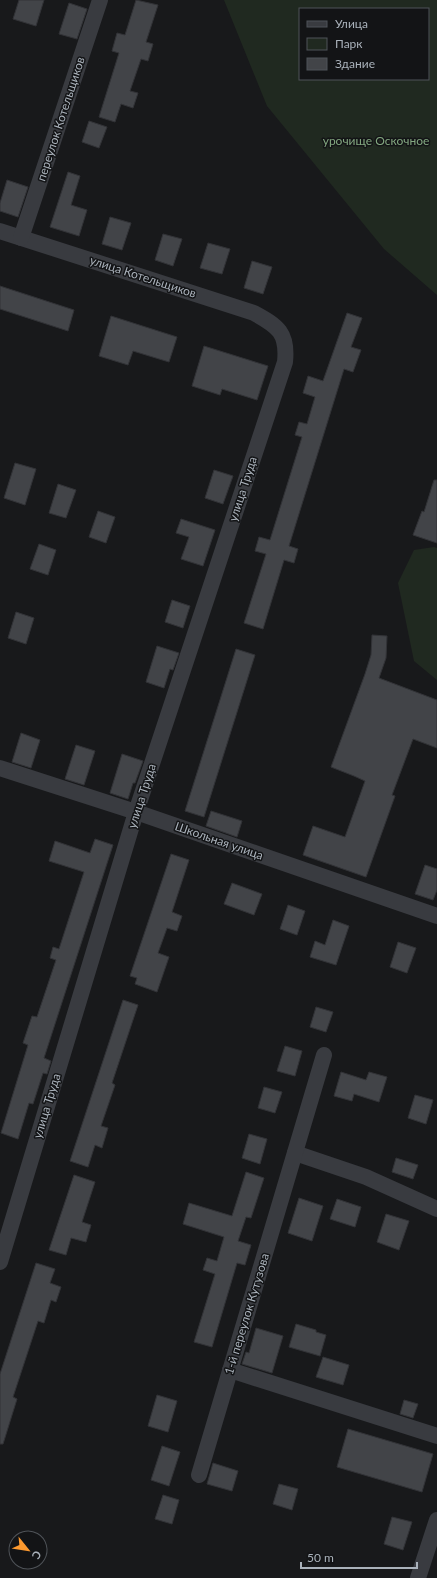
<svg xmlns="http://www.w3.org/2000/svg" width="437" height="1578" font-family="Lato,sans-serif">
	<rect width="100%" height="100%" fill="#18191b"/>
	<g fill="#202920" fill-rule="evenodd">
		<path d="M 224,0 L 437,0 L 437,295 L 384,249 L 267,106 ZM 300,9 L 428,9 L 428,79 L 300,79 Z"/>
		<path d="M 434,547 L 437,548 L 437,680 L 414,661 L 398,583 L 414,550 Z"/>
	</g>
	<g fill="#424448" stroke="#323337">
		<path d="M 19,0 L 44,0 L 36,26 L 13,19 Z"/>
		<path d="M 136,0 L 158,5 L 146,42 L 153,44 L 148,61 L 141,59 L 130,91 L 138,93 L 133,108 L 121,104 L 115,122 L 99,117 L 119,53 L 112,51 L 117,33 L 125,35 Z"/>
		<path d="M 69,3 L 87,9 L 77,39 L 59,34 Z"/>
		<path d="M 89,121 L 107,127 L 99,148 L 82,142 Z"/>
		<path d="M 68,172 L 80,176 L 71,205 L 87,210 L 79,236 L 50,227 Z"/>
		<path d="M 7,180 L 28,187 L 18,217 L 0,211 L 0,203 Z"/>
		<path d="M 110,217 L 131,223 L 122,250 L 102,244 Z"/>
		<path d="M 163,234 L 182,239 L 173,266 L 155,260 Z"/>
		<path d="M 208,243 L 230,249 L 222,274 L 200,268 Z"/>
		<path d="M 252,261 L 272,267 L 263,294 L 244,288 Z"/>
		<path d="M 0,286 L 74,310 L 68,331 L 0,309 Z"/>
		<path d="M 347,313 L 362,318 L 351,347 L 361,350 L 353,372 L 344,369 L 289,546 L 298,549 L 294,563 L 284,560 L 263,629 L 244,623 L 266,554 L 255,551 L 259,537 L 270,540 L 302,437 L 295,435 L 299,422 L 307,424 L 315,397 L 303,393 L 308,376 L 323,381 Z"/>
		<path d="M 111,316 L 177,337 L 169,362 L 133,351 L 128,365 L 99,356 Z"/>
		<path d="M 204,346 L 268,366 L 257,400 L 222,389 L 220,395 L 192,386 Z"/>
		<path d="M 15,463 L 36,469 L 25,505 L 4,498 Z"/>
		<path d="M 214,470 L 233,476 L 223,504 L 205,498 Z"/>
		<path d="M 434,480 L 437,480 L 437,543 L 413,535 L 422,511 L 424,512 Z"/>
		<path d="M 58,484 L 76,490 L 66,518 L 49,513 Z"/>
		<path d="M 98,511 L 115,517 L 106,543 L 89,537 Z"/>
		<path d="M 181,519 L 215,530 L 203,566 L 181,559 L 189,537 L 176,533 Z"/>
		<path d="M 39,544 L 56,550 L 48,575 L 30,569 Z"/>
		<path d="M 172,600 L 190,606 L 183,628 L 165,622 Z"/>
		<path d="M 16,612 L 34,618 L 26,644 L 8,638 Z"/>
		<path d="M 372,635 L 387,636 L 386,658 L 379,678 L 437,700 L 437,748 L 413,739 L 392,795 L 395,796 L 366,877 L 303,855 L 313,826 L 345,837 L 365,781 L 354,776 L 331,767 L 365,674 L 371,655 Z"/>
		<path d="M 157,646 L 179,653 L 173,670 L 170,669 L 164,688 L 146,682 Z"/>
		<path d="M 236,649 L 255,655 L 204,817 L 185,811 Z"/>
		<path d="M 21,733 L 40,740 L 31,768 L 12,762 Z"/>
		<path d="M 76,745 L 95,751 L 84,785 L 65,779 Z"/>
		<path d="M 122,754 L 143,761 L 135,783 L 133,783 L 128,799 L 110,793 Z"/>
		<path d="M 211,811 L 242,821 L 237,837 L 206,826 Z"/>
		<path d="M 95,839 L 113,845 L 44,1058 L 51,1061 L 47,1074 L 43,1073 L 33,1104 L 29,1103 L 18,1139 L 1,1133 L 28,1045 L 23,1043 L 32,1016 L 37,1017 L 56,960 L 50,958 L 53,947 L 59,949 L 84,872 L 49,861 L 55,841 L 90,853 Z"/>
		<path d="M 171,854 L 189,860 L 172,912 L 182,916 L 177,931 L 167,928 L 158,953 L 169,957 L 157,992 L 135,984 L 137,978 L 130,976 Z"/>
		<path d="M 425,865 L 437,869 L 437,890 L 433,900 L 415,894 Z"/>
		<path d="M 232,883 L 262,894 L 254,915 L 224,904 Z"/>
		<path d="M 288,905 L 305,911 L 297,935 L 280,929 Z"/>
		<path d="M 333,920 L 349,926 L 336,965 L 310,957 L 315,941 L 325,945 Z"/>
		<path d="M 398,942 L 416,948 L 407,973 L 390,967 Z"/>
		<path d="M 123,1000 L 138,1005 L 112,1083 L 115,1085 L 101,1126 L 108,1128 L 102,1148 L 95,1145 L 88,1167 L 70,1161 Z"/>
		<path d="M 316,1007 L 333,1012 L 326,1032 L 310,1027 Z"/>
		<path d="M 285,1046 L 302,1051 L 295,1076 L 277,1071 Z"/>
		<path d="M 341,1072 L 366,1080 L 369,1072 L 387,1077 L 379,1102 L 354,1094 L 352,1101 L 334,1096 Z"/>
		<path d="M 264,1087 L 282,1092 L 275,1113 L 258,1108 Z"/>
		<path d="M 415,1095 L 433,1100 L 426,1124 L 408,1118 Z"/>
		<path d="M 249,1134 L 267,1139 L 260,1164 L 242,1158 Z"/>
		<path d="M 396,1158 L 418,1165 L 413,1179 L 392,1172 Z"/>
		<path d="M 246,1172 L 264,1178 L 251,1218 L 246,1217 L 238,1241 L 251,1245 L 245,1265 L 237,1263 L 212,1347 L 194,1342 L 215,1274 L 203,1270 L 207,1258 L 217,1261 L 224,1237 L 183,1224 L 189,1203 L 232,1216 Z"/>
		<path d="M 74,1175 L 95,1182 L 82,1222 L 91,1225 L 86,1242 L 71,1238 L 66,1255 L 49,1250 Z"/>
		<path d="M 299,1198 L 323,1206 L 312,1241 L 288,1233 Z"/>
		<path d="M 337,1199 L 361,1207 L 355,1227 L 330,1219 Z"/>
		<path d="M 386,1214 L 409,1221 L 399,1250 L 377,1242 Z"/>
		<path d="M 36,1263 L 55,1269 L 50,1283 L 61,1287 L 56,1302 L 51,1300 L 44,1323 L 38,1321 L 13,1397 L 17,1399 L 3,1444 L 0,1444 L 0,1374 Z"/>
		<path d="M 296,1324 L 316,1330 L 316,1332 L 326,1335 L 320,1356 L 289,1347 Z"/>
		<path d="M 256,1328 L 283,1336 L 272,1373 L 242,1364 L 246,1352 L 249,1353 Z"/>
		<path d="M 323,1357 L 349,1365 L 343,1385 L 316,1377 Z"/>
		<path d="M 157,1395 L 177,1401 L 168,1432 L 148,1426 Z"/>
		<path d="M 404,1400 L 418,1404 L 413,1418 L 400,1414 Z"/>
		<path d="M 348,1429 L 433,1454 L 422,1492 L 337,1467 Z"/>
		<path d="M 162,1446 L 180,1452 L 169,1486 L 151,1480 Z"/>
		<path d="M 213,1463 L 238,1471 L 232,1491 L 207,1484 Z"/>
		<path d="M 279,1484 L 298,1489 L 292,1510 L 273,1504 Z"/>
		<path d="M 163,1495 L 179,1500 L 172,1524 L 155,1519 Z"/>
		<path d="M 392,1517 L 412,1522 L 403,1550 L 384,1544 Z"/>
	</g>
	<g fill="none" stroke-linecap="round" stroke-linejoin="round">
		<g stroke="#393b40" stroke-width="16">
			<path d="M 0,231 L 254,313 C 278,326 288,333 285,362 L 136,812 L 0,1262"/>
			<path d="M 21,238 L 100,0"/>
			<path d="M 0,768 L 136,812 L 437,916"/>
			<path d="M 295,1153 L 366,1177 L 437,1209"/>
			<path d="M 230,1370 L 437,1436"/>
			<path d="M 199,1475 L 324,1055"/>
			<path d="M 418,1578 L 437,1520"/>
		</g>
	</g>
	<g text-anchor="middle" stroke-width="3" stroke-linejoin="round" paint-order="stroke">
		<g font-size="12" fill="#aab2bb" stroke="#131416">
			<text transform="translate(61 119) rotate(-72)" y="4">переулок Котельщиков</text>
			<text transform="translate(143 277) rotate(18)" y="4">улица Котельщиков</text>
			<text transform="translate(243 489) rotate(-72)" y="4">улица Труда</text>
			<text transform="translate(142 796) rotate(-72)" y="4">улица Труда</text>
			<text transform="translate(219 841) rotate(19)" y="4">Школьная улица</text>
			<text transform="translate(47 1106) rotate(-73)" y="4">улица Труда</text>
			<text transform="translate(247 1314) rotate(-73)" y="4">1-й переулок Кутузова</text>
		</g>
		<g font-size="12" fill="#83a780" stroke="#131416">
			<text x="376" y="145">урочище Оскочное</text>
		</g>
	</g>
	<rect x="299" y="8" width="130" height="72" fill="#131416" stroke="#4f5358"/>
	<rect x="307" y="21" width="20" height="6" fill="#393b40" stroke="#4f5358"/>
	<text x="335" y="28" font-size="12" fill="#aab2bb">Улица</text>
	<rect x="307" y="38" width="20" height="12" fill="#202920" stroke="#4f5358"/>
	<text x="335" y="48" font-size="12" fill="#aab2bb">Парк</text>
	<rect x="307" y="58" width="20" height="12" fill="#424448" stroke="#4f5358"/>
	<text x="335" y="68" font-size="12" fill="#aab2bb">Здание</text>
	<g transform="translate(28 1550) rotate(120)"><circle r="19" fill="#131416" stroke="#4f5358"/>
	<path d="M0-3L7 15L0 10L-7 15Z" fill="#fc992f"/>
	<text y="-6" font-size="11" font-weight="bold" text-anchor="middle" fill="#aab2bb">С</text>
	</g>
	<path d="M301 1562v6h116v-6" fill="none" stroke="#aab2bb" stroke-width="2"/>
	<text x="307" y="1562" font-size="12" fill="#aab2bb" stroke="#131416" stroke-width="3" paint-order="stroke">50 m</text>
</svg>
